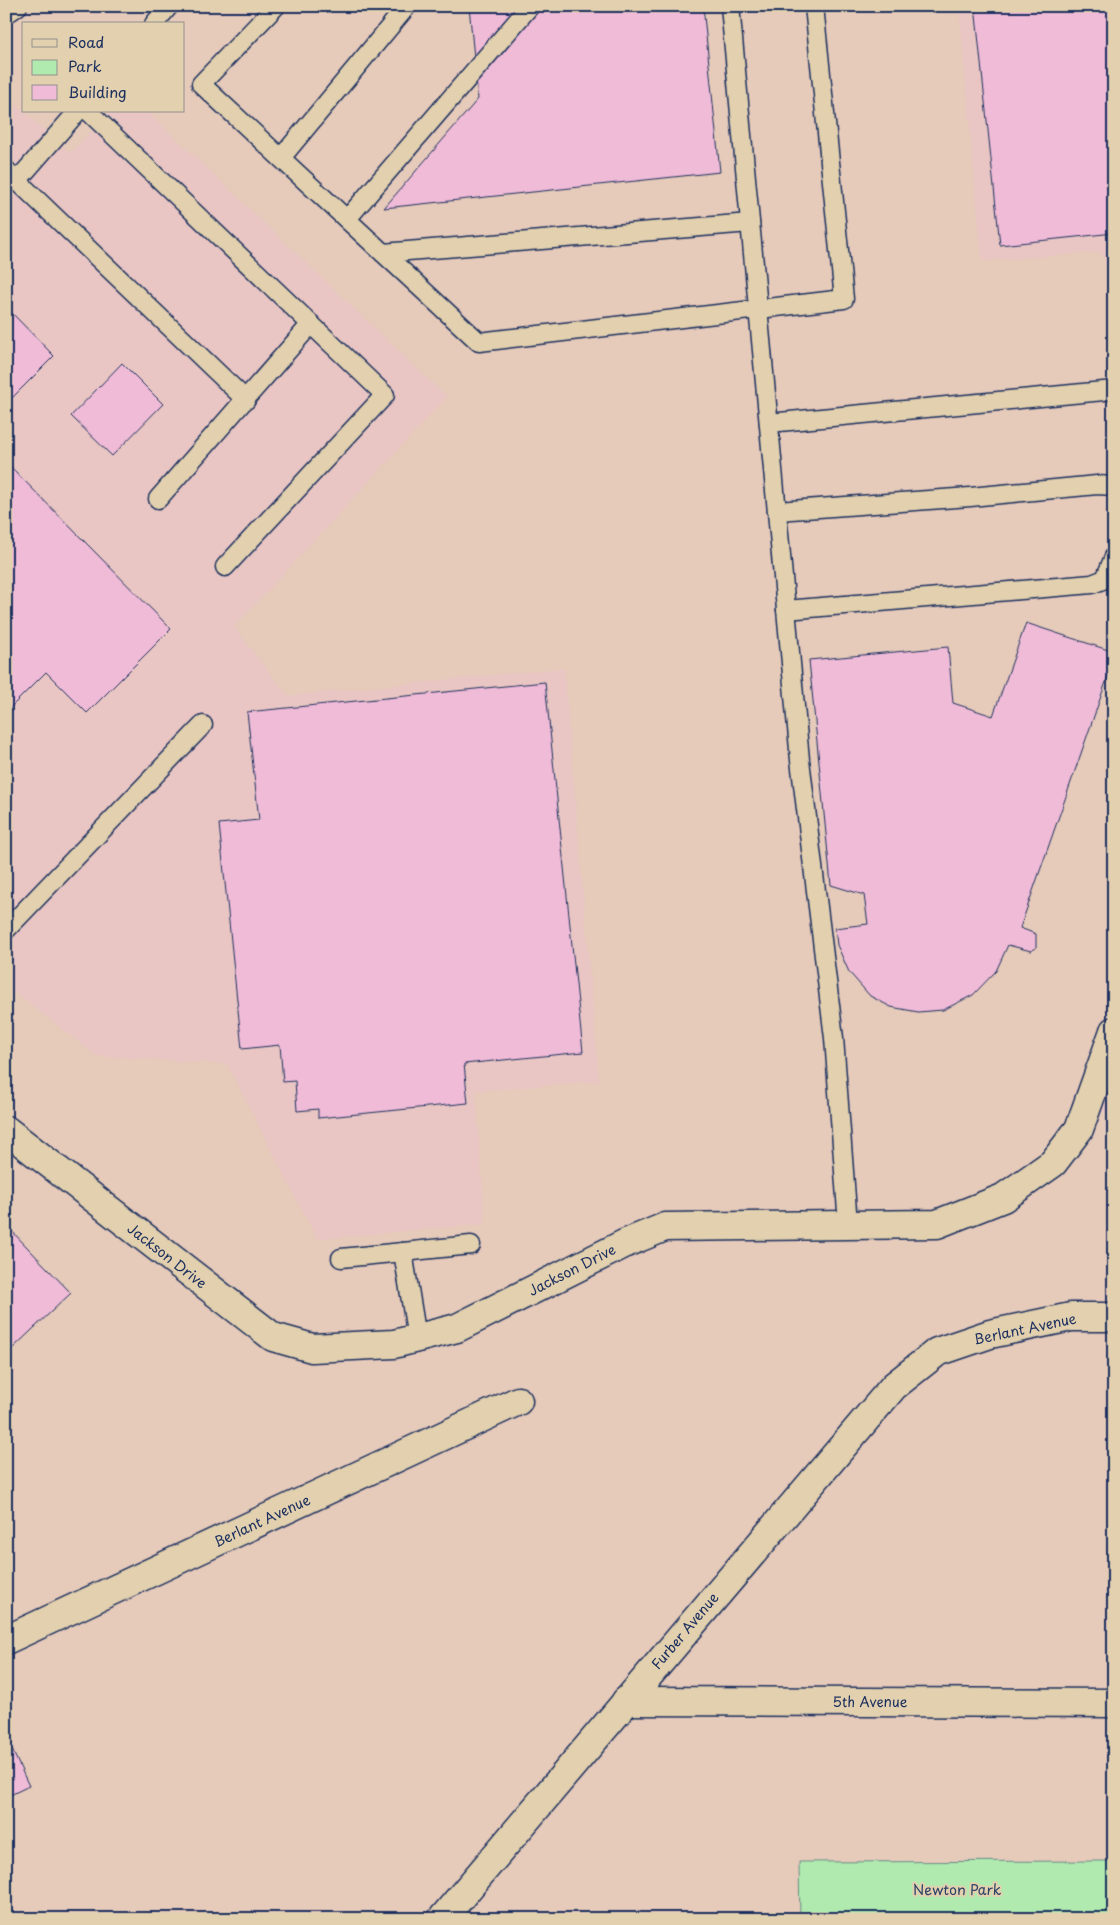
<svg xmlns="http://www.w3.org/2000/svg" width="1120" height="1925" font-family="'Playpen Sans',sans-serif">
	<rect width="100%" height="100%" fill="#e6caba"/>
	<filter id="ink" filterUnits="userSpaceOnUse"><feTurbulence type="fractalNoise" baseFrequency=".02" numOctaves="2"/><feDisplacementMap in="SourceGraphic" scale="10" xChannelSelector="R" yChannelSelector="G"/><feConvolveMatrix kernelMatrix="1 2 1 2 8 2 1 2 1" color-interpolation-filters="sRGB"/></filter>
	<g filter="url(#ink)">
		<g fill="#e9c6c3">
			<path d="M 959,6 L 1114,6 L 1114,281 L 1101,252 L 982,261 Z"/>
			<path d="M 6,96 L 70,153 L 111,111 L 147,111 L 447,397 L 234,627 L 288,696 L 564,668 L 599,1081 L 476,1091 L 485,1224 L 317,1239 L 227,1064 L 96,1056 L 6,985 Z"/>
			<path d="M 1114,1069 L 1114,1112 L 1099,1113 Z"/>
		</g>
		<path fill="#b0eaaf" stroke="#668c86" d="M 1114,1861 L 1114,1919 L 800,1919 L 799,1862 Z"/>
		<g fill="#f0bbd7" stroke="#1b2f5e">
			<path d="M 469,6 L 703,6 L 720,172 L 384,208 L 478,99 Z"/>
			<path d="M 975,6 L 1114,6 L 1114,233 L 1000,245 Z"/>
			<path d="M 6,307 L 54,356 L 6,404 Z"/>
			<path d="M 122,363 L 163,404 L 112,456 L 71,416 Z"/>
			<path d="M 6,462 L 171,629 L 87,713 L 46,672 L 6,712 Z"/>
			<path d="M 1026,623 L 1114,652 L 1114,659 L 1020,928 L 1036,934 L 1036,948 L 1031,951 L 1008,945 L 996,971 L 973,995 L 943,1010 L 918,1012 L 891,1007 L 870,996 L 849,972 L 837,945 L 835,928 L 868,924 L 864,895 L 831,885 L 809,660 L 948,647 L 953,703 L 993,716 Z"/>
			<path d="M 545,682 L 583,1052 L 464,1064 L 468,1103 L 318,1118 L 318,1109 L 297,1111 L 295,1081 L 283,1082 L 280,1045 L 242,1049 L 219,824 L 259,820 L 247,712 Z"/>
			<path d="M 6,1225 L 71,1293 L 13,1348 L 6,1341 Z"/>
			<path d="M 6,1737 L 29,1786 L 6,1797 Z"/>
		</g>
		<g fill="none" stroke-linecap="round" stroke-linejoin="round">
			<defs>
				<g id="lane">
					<path d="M 276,6 L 201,84 L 383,253"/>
					<path d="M 730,6 L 800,760 L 834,1038 L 848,1225"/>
					<path d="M 6,10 L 11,11 L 18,6"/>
					<path d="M 154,24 L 169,6"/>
					<path d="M 88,111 L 385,395 L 225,567"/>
					<path d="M 281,158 L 407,6"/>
					<path d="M 6,170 L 246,400"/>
					<path d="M 17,181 L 78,111"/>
					<path d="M 347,219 L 530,6"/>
					<path d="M 750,223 L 383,253 L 479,342 L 844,299 L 814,6"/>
					<path d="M 769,423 L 1114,390"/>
					<path d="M 158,499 L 311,324"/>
					<path d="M 777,511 L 970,497 L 1097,485 L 1114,486"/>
					<path d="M 786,610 L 1092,584 L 1105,579 L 1114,557"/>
					<path d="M 6,930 L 203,725"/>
					<path d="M 341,1258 L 403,1252"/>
					<path d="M 417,1338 L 403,1252 L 471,1245"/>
				</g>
				<g id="street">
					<path d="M 6,1130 L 273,1337 L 312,1348 L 394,1344 L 457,1328 L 626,1243 L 665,1227 L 937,1224 L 1003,1198 L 1053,1163 L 1079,1129 L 1114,1031"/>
					<path d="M 6,1640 L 518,1401"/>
					<path d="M 626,1701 L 1114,1703"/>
					<path d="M 442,1919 L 894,1386 L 937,1352 L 990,1334 L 1071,1317 L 1114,1317"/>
				</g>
			</defs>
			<use href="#lane" stroke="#1b2f5e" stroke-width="21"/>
			<use href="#street" stroke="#1b2f5e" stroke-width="31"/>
			<use href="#lane" stroke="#e2d0ae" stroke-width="18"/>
			<use href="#street" stroke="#e2d0ae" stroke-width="28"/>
		</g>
	</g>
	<g text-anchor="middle" stroke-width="4" stroke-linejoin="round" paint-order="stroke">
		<g font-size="14" fill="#1b2f5e" stroke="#e2d0ae">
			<text transform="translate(167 1256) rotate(38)" y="5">Jackson Drive</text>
			<text transform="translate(572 1270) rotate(-27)" y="5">Jackson Drive</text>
			<text transform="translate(1025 1329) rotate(-12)" y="5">Berlant Avenue</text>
			<text transform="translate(262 1521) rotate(-25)" y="5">Berlant Avenue</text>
			<text transform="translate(685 1631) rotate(-50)" y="5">Furber Avenue</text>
			<text x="870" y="1707">5th Avenue</text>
		</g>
		<g font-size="14" fill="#2a4266" stroke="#e2d0ae">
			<text x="957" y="1895">Newton Park</text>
		</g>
	</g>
	<rect width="1120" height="1925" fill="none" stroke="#e2d0ae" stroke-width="25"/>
	<rect x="12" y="12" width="1095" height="1900" fill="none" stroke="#1b2f5e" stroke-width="2" filter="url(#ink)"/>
	<rect x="22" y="22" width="162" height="90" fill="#e2d0ae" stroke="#92908e"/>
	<rect x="32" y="39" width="25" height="8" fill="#e2d0ae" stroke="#92908e"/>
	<text x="68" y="48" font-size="15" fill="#1b2f5e">Road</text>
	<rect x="32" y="60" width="25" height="15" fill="#b0eaaf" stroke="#92908e"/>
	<text x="68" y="72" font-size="15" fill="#1b2f5e">Park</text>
	<rect x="32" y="85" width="25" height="15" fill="#f0bbd7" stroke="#92908e"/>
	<text x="68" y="98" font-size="15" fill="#1b2f5e">Building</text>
</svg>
